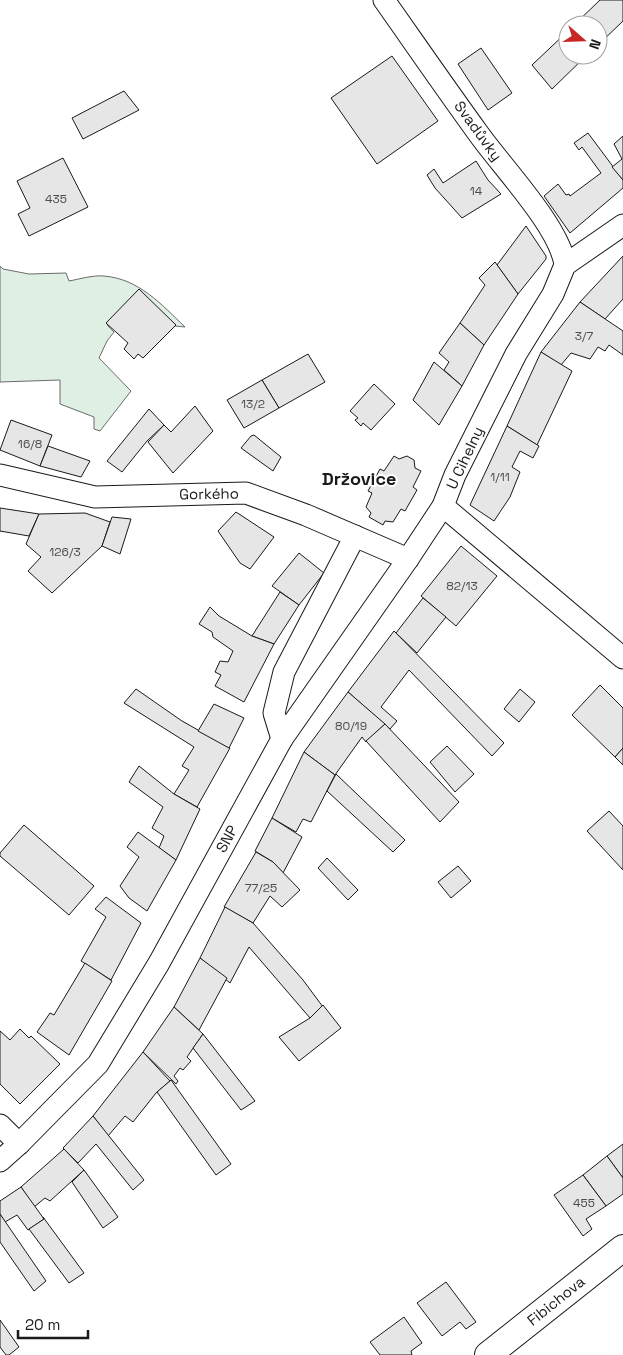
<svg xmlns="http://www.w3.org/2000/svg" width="623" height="1355" font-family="'Space Grotesk',sans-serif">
	<rect width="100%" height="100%" fill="#fff"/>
	<path fill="#e0efe3" stroke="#6a6a6a" d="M 0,266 L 3,269 L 29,274 L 66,273 L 69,281 C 80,279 93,275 104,276 C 139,279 161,304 185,327 L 175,326 L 138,291 L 107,325 L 114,332 L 107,341 L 99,358 L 131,391 L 100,431 L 94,429 L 94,417 L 60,404 L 60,380 L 0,382 Z"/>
	<g fill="#e6e6e6" stroke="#1a1a1a">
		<path d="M 600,0 L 623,0 L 623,21 L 598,45 L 598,25 L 574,25 Z"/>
		<path d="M 568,31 L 568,55 L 587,55 L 552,89 L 532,65 Z"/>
		<path d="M 481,48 L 512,93 L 488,110 L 458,64 Z"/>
		<path d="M 392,56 L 438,121 L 377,164 L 331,98 Z"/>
		<path d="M 124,91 L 139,110 L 83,139 L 72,118 Z"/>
		<path d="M 588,133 L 623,180 L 623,188 L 570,233 L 544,196 L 558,184 L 566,195 L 569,194 L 570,196 L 601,173 L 582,147 L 579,150 L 574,143 Z"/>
		<path d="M 623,136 L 623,180 L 612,167 L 622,159 L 614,144 Z"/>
		<path d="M 63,158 L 88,207 L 29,236 L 18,214 L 30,208 L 17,181 Z"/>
		<path d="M 476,161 L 488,180 L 501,194 L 462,218 L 435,188 L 427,175 L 434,169 L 443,183 Z"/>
		<path d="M 526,226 L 546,256 L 546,259 L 518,294 L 497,265 Z"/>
		<path d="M 623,256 L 623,299 L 605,319 L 580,302 Z"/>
		<path d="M 495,262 L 518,294 L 484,345 L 460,323 L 485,285 L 479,278 Z"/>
		<path d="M 139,289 L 176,325 L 143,358 L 138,354 L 134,359 L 124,349 L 128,343 L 106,323 Z"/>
		<path d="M 580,302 L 623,331 L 623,355 L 609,345 L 605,351 L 598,347 L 590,359 L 571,353 L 561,365 L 541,352 Z"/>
		<path d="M 460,323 L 484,345 L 462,386 L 444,370 L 449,362 L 439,353 Z"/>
		<path d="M 541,352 L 572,371 L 537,445 L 507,426 Z"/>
		<path d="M 308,354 L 325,382 L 279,408 L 262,380 Z"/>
		<path d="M 434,362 L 462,386 L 439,425 L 413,400 Z"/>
		<path d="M 262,380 L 279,408 L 244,428 L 227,400 Z"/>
		<path d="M 374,384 L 395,404 L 371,430 L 363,423 L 361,426 L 355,420 L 358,418 L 350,411 Z"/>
		<path d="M 195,406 L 213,431 L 173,473 L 148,442 L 164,425 L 171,432 Z"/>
		<path d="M 149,409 L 164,425 L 147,441 L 122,472 L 107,461 Z"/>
		<path d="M 11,420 L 52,435 L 40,466 L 0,450 Z"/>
		<path d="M 507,426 L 539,446 L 533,458 L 520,451 L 512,467 L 520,472 L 510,497 L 494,521 L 470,505 Z"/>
		<path d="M 254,435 L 281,457 L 273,471 L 241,448 L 251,436 Z"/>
		<path d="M 48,446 L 90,461 L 81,477 L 40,466 Z"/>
		<path d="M 394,456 L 399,459 L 407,456 L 414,460 L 415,468 L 421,471 L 413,487 L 417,490 L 405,511 L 401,509 L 393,522 L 385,521 L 383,525 L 369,517 L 371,513 L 366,507 L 372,493 L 368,491 L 380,469 L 384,471 Z"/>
		<path d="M 0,508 L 39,514 L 29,536 L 0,531 Z"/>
		<path d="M 236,512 L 274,537 L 250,569 L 240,563 L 218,531 Z"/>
		<path d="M 85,513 L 110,522 L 102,546 L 52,593 L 28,571 L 41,557 L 26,544 L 39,514 Z"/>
		<path d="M 112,517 L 131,519 L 120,554 L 102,546 Z"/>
		<path d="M 461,546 L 497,576 L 456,626 L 421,596 Z"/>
		<path d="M 299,553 L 324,573 L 299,605 L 272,586 Z"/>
		<path d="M 280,592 L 299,605 L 274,644 L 252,636 Z"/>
		<path d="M 423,598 L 446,617 L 417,653 L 396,633 Z"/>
		<path d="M 210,607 L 219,616 L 252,636 L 274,644 L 244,702 L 215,686 L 221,675 L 215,672 L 220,661 L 228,662 L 233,651 L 213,637 L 212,632 L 199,624 Z"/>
		<path d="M 394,631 L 504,743 L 492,756 L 409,670 L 381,707 L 397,721 L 390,729 L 348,692 Z"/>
		<path d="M 600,685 L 623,708 L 623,748 L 615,757 L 572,715 Z"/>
		<path d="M 136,689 L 182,721 L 230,748 L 197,807 L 174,794 L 189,770 L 182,766 L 194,747 L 124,703 Z"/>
		<path d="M 520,689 L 535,702 L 519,722 L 504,709 Z"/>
		<path d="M 348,692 L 385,724 L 366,742 L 362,737 L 335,775 L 304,752 Z"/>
		<path d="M 214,704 L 244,718 L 229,748 L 198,731 Z"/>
		<path d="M 385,724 L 459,802 L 440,822 L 366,741 Z"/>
		<path d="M 447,746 L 474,774 L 455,792 L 430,762 Z"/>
		<path d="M 623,748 L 623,765 L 615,757 Z"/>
		<path d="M 304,752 L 335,775 L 311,822 L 303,819 L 296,832 L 272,818 Z"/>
		<path d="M 139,766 L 174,794 L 200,809 L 176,860 L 159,848 L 164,836 L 152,828 L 163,807 L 129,782 Z"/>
		<path d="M 336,774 L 405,840 L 393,852 L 327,791 Z"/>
		<path d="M 609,811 L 623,826 L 623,870 L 587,831 Z"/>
		<path d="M 272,818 L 302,837 L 283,873 L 273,862 L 255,851 Z"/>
		<path d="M 24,825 L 94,886 L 69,915 L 0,856 L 0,853 Z"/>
		<path d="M 138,832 L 176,860 L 147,911 L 129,898 L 120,886 L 139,857 L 127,847 Z"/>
		<path d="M 256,852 L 273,862 L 300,890 L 282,907 L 270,896 L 253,923 L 224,907 Z"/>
		<path d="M 327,858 L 358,890 L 348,900 L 318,868 Z"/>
		<path d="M 458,866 L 471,881 L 451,898 L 438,882 Z"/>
		<path d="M 106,897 L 141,923 L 111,980 L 81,961 L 106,917 L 95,909 Z"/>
		<path d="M 225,907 L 253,923 L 303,980 L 323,1007 L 310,1018 L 249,947 L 230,983 L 200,958 Z"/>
		<path d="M 200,958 L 227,978 L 199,1030 L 174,1007 Z"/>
		<path d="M 85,963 L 112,981 L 69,1055 L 37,1032 L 50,1013 L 54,1015 Z"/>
		<path d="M 323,1005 L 341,1028 L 299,1061 L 279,1037 L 310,1018 Z"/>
		<path d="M 174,1007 L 203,1034 L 187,1057 L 191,1061 L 183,1070 L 180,1068 L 174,1076 L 178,1081 L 176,1084 L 143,1052 Z"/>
		<path d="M 20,1029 L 29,1038 L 31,1036 L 60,1064 L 20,1104 L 0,1084 L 0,1031 L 10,1040 Z"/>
		<path d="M 203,1034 L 255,1101 L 241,1110 L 193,1048 Z"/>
		<path d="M 143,1052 L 170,1081 L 156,1093 L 133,1122 L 125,1116 L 108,1136 L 93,1116 Z"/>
		<path d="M 171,1080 L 231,1164 L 216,1175 L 157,1092 Z"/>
		<path d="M 93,1116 L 144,1180 L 133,1190 L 96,1144 L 78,1163 L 63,1148 Z"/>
		<path d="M 623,1144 L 623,1178 L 607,1156 Z"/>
		<path d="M 64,1149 L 84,1170 L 50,1201 L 45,1198 L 34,1207 L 21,1187 Z"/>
		<path d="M 607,1156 L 623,1178 L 623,1194 L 606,1206 L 583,1175 Z"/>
		<path d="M 84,1170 L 118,1217 L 103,1228 L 72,1182 Z"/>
		<path d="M 583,1175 L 606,1206 L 586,1219 L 592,1229 L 583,1236 L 554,1195 Z"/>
		<path d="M 21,1187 L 44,1219 L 28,1230 L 17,1215 L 5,1222 L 0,1214 L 0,1201 Z"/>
		<path d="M 0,1214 L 46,1281 L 34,1291 L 0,1242 Z"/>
		<path d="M 43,1217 L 84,1273 L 69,1283 L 29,1229 L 44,1219 Z"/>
		<path d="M 446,1282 L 476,1322 L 466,1329 L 460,1322 L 442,1336 L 417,1303 Z"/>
		<path d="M 404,1317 L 422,1343 L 411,1351 L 412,1355 L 380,1355 L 370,1342 Z"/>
		<path d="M 0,1320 L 19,1347 L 9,1355 L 6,1355 L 0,1347 Z"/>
	</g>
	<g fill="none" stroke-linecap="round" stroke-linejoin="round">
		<defs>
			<g id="minor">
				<path d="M 384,0 C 415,44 446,89 478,133 C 502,167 560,227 565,265"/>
				<path d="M 0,475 L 95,497 L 246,493 L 306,515 L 408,559"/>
				<path d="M 443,506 L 623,658"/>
				<path d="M 282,739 L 274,713 L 284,672 L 355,536"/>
				<path d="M 0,1125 L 19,1144"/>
				<path d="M 0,1161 L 19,1144 L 98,1064 L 159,963 L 282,739 L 408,559 L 443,506 L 455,475 L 516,354 L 553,294 L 565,265 L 623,225"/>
			</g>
			<path id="tertiary" d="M 488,1355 L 623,1248"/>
		</defs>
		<use href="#minor" stroke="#1a1a1a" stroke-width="23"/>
		<use href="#tertiary" stroke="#1a1a1a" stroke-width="28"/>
		<use href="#minor" stroke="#fff" stroke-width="21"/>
		<use href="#tertiary" stroke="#fff" stroke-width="26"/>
	</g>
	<g text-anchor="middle" stroke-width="4" stroke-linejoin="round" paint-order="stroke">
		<g font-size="12" fill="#4d4d4d">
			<text x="476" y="195">14</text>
			<text x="56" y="203">435</text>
			<text x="584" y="340">3/7</text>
			<text x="253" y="408">13/2</text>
			<text x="30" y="448">16/8</text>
			<text x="500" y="481">1/11</text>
			<text x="65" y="556">126/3</text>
			<text x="462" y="590">82/13</text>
			<text x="351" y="730">80/19</text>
			<text x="261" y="892">77/25</text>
			<text x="584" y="1207">455</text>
		</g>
		<g font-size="15" fill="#1a1a1a" stroke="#fff">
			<text transform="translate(478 131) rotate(54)" y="5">Svadůvky</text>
			<text transform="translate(465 458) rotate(-65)" y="5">U Cihelny</text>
			<text transform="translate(209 494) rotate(-1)" y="5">Gorkého</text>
			<text transform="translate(227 839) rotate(-61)" y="5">SNP</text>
			<text transform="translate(556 1301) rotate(-39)" y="5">Fibichova</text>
		</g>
		<g font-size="18" font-weight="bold" fill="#1a1a1a" stroke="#fff">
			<text x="359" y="485">Držovice</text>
		</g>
	</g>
	<g transform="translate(583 40) rotate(110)"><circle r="24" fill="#ffffff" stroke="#a3a3a3"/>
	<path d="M0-4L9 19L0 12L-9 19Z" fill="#c62828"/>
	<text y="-8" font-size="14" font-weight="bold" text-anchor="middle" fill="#1a1a1a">N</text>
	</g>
	<path d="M18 1330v8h70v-8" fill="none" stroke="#1a1a1a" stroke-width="2.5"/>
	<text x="25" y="1330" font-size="15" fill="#1a1a1a" stroke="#ffffff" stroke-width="4" paint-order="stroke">20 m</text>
</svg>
